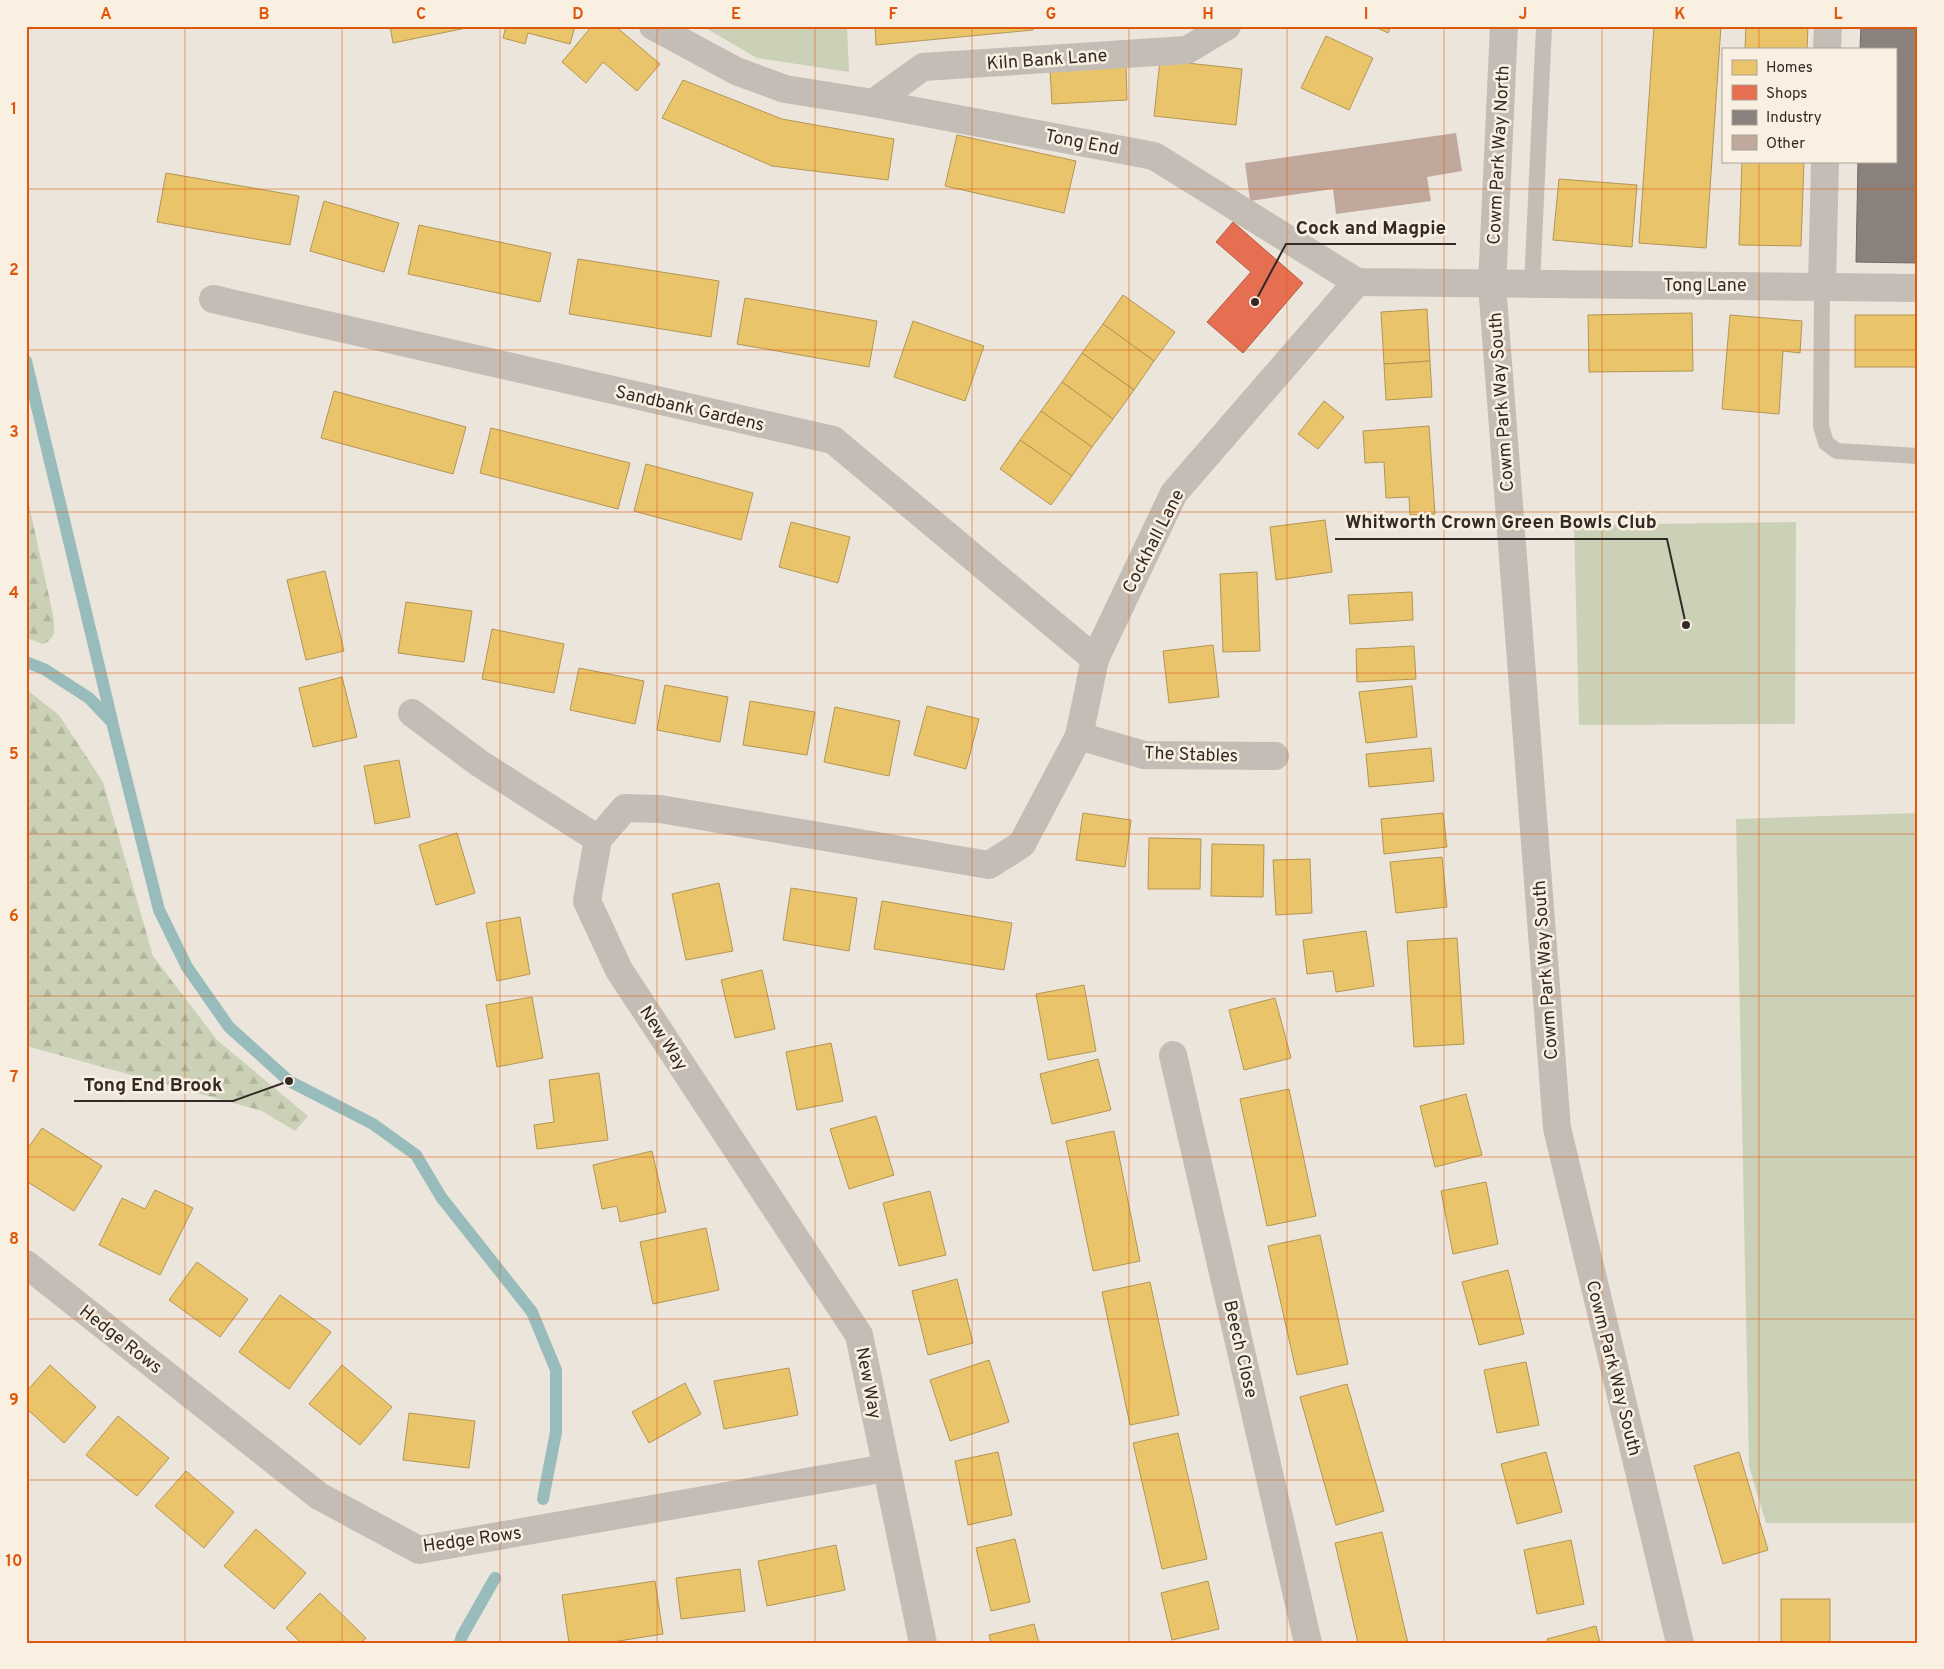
<svg xmlns="http://www.w3.org/2000/svg" width="1944" height="1669" font-family="Overpass,sans-serif">
	<defs>
		<pattern id="forest-firs" width="22" height="20" patternUnits="userSpaceOnUse" patternTransform="scale(1.25)"><rect width="22" height="20" fill="#cbd1b6"/><path d="M5 1l3.5 6h-7zM16 11l3.5 6h-7z" fill="#afb49c"/></pattern>
	</defs>
	<rect width="100%" height="100%" fill="#ece5dc"/>
	<g fill="#cbd1b6">
		<path d="M 702,26 L 847,26 L 849,72 L 757,58 Z"/>
		<path d="M 1796,522 L 1795,724 L 1579,725 L 1574,525 Z"/>
		<path d="M 1918,813 L 1918,1523 L 1766,1523 L 1749,1466 L 1736,819 Z"/>
	</g>
	<g fill="url(#forest-firs)">
		<path d="M 26,491 L 53,615 C 54,629 58,637 43,644 L 26,638 Z"/>
		<path d="M 26,689 L 59,715 L 103,782 L 153,956 L 217,1040 L 308,1116 L 295,1131 L 262,1111 L 26,1046 Z"/>
	</g>
	<g fill="#e9c46a" stroke="#b39655">
		<path d="M 390,26 L 476,26 L 393,43 Z"/>
		<path d="M 506,26 L 575,26 L 570,44 L 528,33 L 525,44 L 503,38 Z"/>
		<path d="M 592,26 L 615,26 L 660,64 L 637,91 L 603,62 L 586,83 L 562,62 Z"/>
		<path d="M 875,26 L 1033,26 L 1033,30 L 876,45 Z"/>
		<path d="M 1373,26 L 1391,26 L 1388,33 Z"/>
		<path d="M 1654,26 L 1721,26 L 1706,248 L 1639,243 Z"/>
		<path d="M 1746,26 L 1808,26 L 1807,49 L 1745,49 Z"/>
		<path d="M 1326,36 L 1373,58 L 1349,110 L 1301,88 Z"/>
		<path d="M 1160,60 L 1242,69 L 1236,125 L 1154,116 Z"/>
		<path d="M 1126,65 L 1127,100 L 1052,104 L 1050,69 Z"/>
		<path d="M 683,80 L 782,119 L 894,139 L 888,180 L 772,166 L 662,118 Z"/>
		<path d="M 957,135 L 1076,161 L 1064,213 L 945,186 Z"/>
		<path d="M 1742,161 L 1804,161 L 1801,246 L 1739,245 Z"/>
		<path d="M 166,173 L 299,196 L 290,245 L 157,222 Z"/>
		<path d="M 1559,179 L 1637,185 L 1632,247 L 1553,240 Z"/>
		<path d="M 324,201 L 399,223 L 384,272 L 310,251 Z"/>
		<path d="M 419,225 L 551,253 L 540,302 L 408,274 Z"/>
		<path d="M 578,259 L 719,281 L 711,337 L 569,314 Z"/>
		<path d="M 1123,295 L 1175,332 L 1154,361 L 1103,324 Z"/>
		<path d="M 745,298 L 877,321 L 869,367 L 737,344 Z"/>
		<path d="M 1427,309 L 1430,361 L 1384,364 L 1381,312 Z"/>
		<path d="M 1692,313 L 1693,371 L 1589,372 L 1588,315 Z"/>
		<path d="M 1730,315 L 1802,321 L 1800,353 L 1783,351 L 1779,414 L 1722,409 Z"/>
		<rect x="1855" y="315" width="63" height="52"/>
		<path d="M 913,321 L 984,346 L 965,401 L 894,377 Z"/>
		<path d="M 1103,324 L 1154,361 L 1134,390 L 1082,353 Z"/>
		<path d="M 1082,353 L 1134,390 L 1113,419 L 1062,382 Z"/>
		<path d="M 1430,361 L 1432,397 L 1386,400 L 1384,364 Z"/>
		<path d="M 1062,382 L 1113,419 L 1092,447 L 1041,411 Z"/>
		<path d="M 334,391 L 466,427 L 453,474 L 321,438 Z"/>
		<path d="M 1324,401 L 1344,417 L 1318,449 L 1298,434 Z"/>
		<path d="M 1041,411 L 1092,447 L 1072,476 L 1020,440 Z"/>
		<path d="M 1429,426 L 1435,514 L 1410,515 L 1409,497 L 1386,498 L 1384,462 L 1365,463 L 1363,431 Z"/>
		<path d="M 491,428 L 630,463 L 618,509 L 480,473 Z"/>
		<path d="M 1020,440 L 1072,476 L 1051,505 L 1000,469 Z"/>
		<path d="M 646,464 L 753,493 L 741,540 L 634,511 Z"/>
		<path d="M 1325,520 L 1332,572 L 1276,580 L 1270,527 Z"/>
		<path d="M 791,522 L 850,537 L 838,583 L 779,567 Z"/>
		<path d="M 325,571 L 344,651 L 306,660 L 287,580 Z"/>
		<path d="M 1257,572 L 1260,651 L 1223,652 L 1220,574 Z"/>
		<path d="M 1412,592 L 1413,620 L 1350,624 L 1348,595 Z"/>
		<path d="M 406,602 L 472,611 L 464,662 L 398,653 Z"/>
		<path d="M 492,629 L 564,644 L 554,693 L 482,679 Z"/>
		<path d="M 1213,645 L 1219,697 L 1169,703 L 1163,651 Z"/>
		<path d="M 1414,646 L 1416,679 L 1357,682 L 1356,649 Z"/>
		<path d="M 579,668 L 644,681 L 635,724 L 570,710 Z"/>
		<path d="M 342,677 L 357,737 L 313,747 L 299,688 Z"/>
		<path d="M 665,685 L 728,697 L 720,742 L 657,730 Z"/>
		<path d="M 1412,686 L 1417,737 L 1366,743 L 1359,692 Z"/>
		<path d="M 750,701 L 815,712 L 807,755 L 743,745 Z"/>
		<path d="M 927,706 L 979,719 L 966,769 L 914,755 Z"/>
		<path d="M 835,707 L 900,721 L 889,776 L 824,762 Z"/>
		<path d="M 1431,748 L 1434,781 L 1369,787 L 1366,754 Z"/>
		<path d="M 399,760 L 410,817 L 375,824 L 364,766 Z"/>
		<path d="M 1083,813 L 1131,820 L 1125,867 L 1076,860 Z"/>
		<path d="M 1443,813 L 1447,847 L 1384,854 L 1381,819 Z"/>
		<path d="M 457,833 L 475,893 L 436,905 L 419,845 Z"/>
		<path d="M 1149,838 L 1201,839 L 1200,889 L 1148,889 Z"/>
		<path d="M 1212,844 L 1264,845 L 1263,897 L 1211,896 Z"/>
		<path d="M 1442,857 L 1447,907 L 1396,913 L 1390,862 Z"/>
		<path d="M 1310,859 L 1312,913 L 1276,915 L 1273,860 Z"/>
		<path d="M 719,883 L 733,951 L 686,960 L 672,894 Z"/>
		<path d="M 791,888 L 857,898 L 849,951 L 783,940 Z"/>
		<path d="M 882,901 L 1012,923 L 1004,970 L 874,949 Z"/>
		<path d="M 520,917 L 530,974 L 497,981 L 486,923 Z"/>
		<path d="M 1366,931 L 1374,986 L 1336,992 L 1333,971 L 1307,974 L 1303,940 Z"/>
		<path d="M 1457,938 L 1464,1044 L 1414,1047 L 1407,941 Z"/>
		<path d="M 762,970 L 775,1029 L 735,1038 L 721,980 Z"/>
		<path d="M 1084,985 L 1096,1051 L 1048,1060 L 1036,994 Z"/>
		<path d="M 532,997 L 543,1058 L 497,1067 L 486,1005 Z"/>
		<path d="M 1275,998 L 1291,1058 L 1244,1070 L 1229,1010 Z"/>
		<path d="M 831,1043 L 843,1101 L 797,1110 L 786,1052 Z"/>
		<path d="M 1098,1059 L 1111,1110 L 1052,1124 L 1040,1074 Z"/>
		<path d="M 599,1073 L 608,1140 L 537,1149 L 534,1125 L 554,1122 L 549,1080 Z"/>
		<path d="M 1289,1089 L 1316,1216 L 1267,1226 L 1240,1099 Z"/>
		<path d="M 1466,1094 L 1482,1155 L 1435,1167 L 1420,1106 Z"/>
		<path d="M 876,1116 L 894,1175 L 849,1189 L 830,1129 Z"/>
		<path d="M 42,1128 L 102,1166 L 74,1211 L 26,1181 L 26,1151 Z"/>
		<path d="M 1114,1131 L 1140,1261 L 1093,1271 L 1066,1141 Z"/>
		<path d="M 652,1151 L 666,1212 L 620,1222 L 617,1206 L 602,1209 L 593,1165 Z"/>
		<path d="M 1486,1182 L 1498,1244 L 1453,1254 L 1441,1191 Z"/>
		<path d="M 155,1190 L 193,1208 L 160,1275 L 99,1245 L 122,1198 L 145,1209 Z"/>
		<path d="M 930,1191 L 946,1255 L 899,1266 L 883,1203 Z"/>
		<path d="M 706,1228 L 719,1290 L 653,1304 L 640,1242 Z"/>
		<path d="M 1320,1235 L 1348,1364 L 1297,1375 L 1268,1246 Z"/>
		<path d="M 197,1262 L 248,1299 L 220,1337 L 169,1300 Z"/>
		<path d="M 1508,1270 L 1524,1334 L 1479,1345 L 1462,1282 Z"/>
		<path d="M 957,1279 L 973,1343 L 928,1355 L 912,1291 Z"/>
		<path d="M 1150,1282 L 1179,1415 L 1130,1425 L 1102,1292 Z"/>
		<path d="M 280,1295 L 331,1332 L 289,1389 L 239,1352 Z"/>
		<path d="M 989,1360 L 1009,1422 L 950,1441 L 930,1380 Z"/>
		<path d="M 1526,1362 L 1539,1425 L 1497,1433 L 1484,1370 Z"/>
		<path d="M 50,1365 L 96,1407 L 64,1443 L 26,1408 L 26,1392 Z"/>
		<path d="M 342,1365 L 392,1407 L 360,1445 L 309,1404 Z"/>
		<path d="M 789,1368 L 798,1415 L 724,1429 L 714,1381 Z"/>
		<path d="M 685,1383 L 701,1414 L 649,1443 L 632,1412 Z"/>
		<path d="M 1347,1384 L 1384,1511 L 1336,1525 L 1300,1397 Z"/>
		<path d="M 409,1413 L 475,1421 L 469,1468 L 403,1460 Z"/>
		<path d="M 118,1416 L 169,1458 L 137,1496 L 86,1455 Z"/>
		<path d="M 1178,1433 L 1207,1559 L 1162,1569 L 1133,1443 Z"/>
		<path d="M 998,1452 L 1012,1515 L 968,1525 L 955,1461 Z"/>
		<path d="M 1546,1452 L 1562,1512 L 1517,1524 L 1501,1464 Z"/>
		<path d="M 1739,1452 L 1768,1550 L 1723,1564 L 1694,1466 Z"/>
		<path d="M 186,1471 L 234,1512 L 204,1548 L 155,1506 Z"/>
		<path d="M 256,1529 L 306,1573 L 274,1609 L 224,1566 Z"/>
		<path d="M 1382,1532 L 1408,1643 L 1358,1643 L 1335,1543 Z"/>
		<path d="M 1015,1539 L 1030,1602 L 991,1611 L 976,1548 Z"/>
		<path d="M 1571,1540 L 1584,1604 L 1537,1614 L 1524,1550 Z"/>
		<path d="M 836,1545 L 845,1590 L 767,1606 L 758,1561 Z"/>
		<path d="M 740,1569 L 745,1611 L 681,1619 L 676,1578 Z"/>
		<path d="M 655,1581 L 663,1634 L 606,1643 L 569,1643 L 562,1595 Z"/>
		<path d="M 1208,1581 L 1219,1629 L 1172,1640 L 1161,1593 Z"/>
		<path d="M 320,1593 L 366,1638 L 361,1643 L 301,1643 L 286,1628 Z"/>
		<rect x="1781" y="1599" width="49" height="44"/>
		<path d="M 1034,1624 L 1039,1643 L 991,1643 L 989,1635 Z"/>
		<path d="M 1596,1626 L 1600,1643 L 1548,1643 L 1547,1639 Z"/>
	</g>
	<path fill="#e76f51" stroke="#b15a44" d="M 1233,222 L 1303,283 L 1243,353 L 1207,322 L 1251,272 L 1216,242 Z"/>
	<path fill="#8a817c" stroke="#706762" d="M 1861,26 L 1918,26 L 1918,263 L 1856,262 L 1858,161 L 1895,161 L 1895,49 L 1860,49 Z"/>
	<g fill="none" stroke-linecap="round" stroke-linejoin="round">
		<g stroke="#98bcbc" stroke-width="12">
			<path d="M 26,361 L 112,721"/>
			<path d="M 26,662 L 44,669 L 89,698 L 112,722 L 159,910 L 187,967 L 229,1027 L 289,1081 L 373,1124 L 416,1155 L 441,1197 L 532,1312 L 556,1370 L 556,1432 L 543,1499"/>
			<path d="M 460,1643 L 462,1636 L 495,1578"/>
		</g>
	</g>
	<path fill="#c0a89d" d="M 1456,133 L 1462,171 L 1427,177 L 1431,201 L 1336,214 L 1333,189 L 1250,201 L 1245,163 Z"/>
	<g fill="none" stroke-linecap="round" stroke-linejoin="round">
		<g stroke="#c4bdb6" stroke-width="16">
			<path d="M 1532,285 L 1544,26"/>
			<path d="M 1822,286 L 1821,426 L 1826,443 L 1837,451 L 1918,456"/>
		</g>
		<g stroke="#c4bdb6" stroke-width="28">
			<path d="M 653,26 L 736,71 L 785,89 L 873,103 L 1154,156 L 1357,282 L 1918,288"/>
			<path d="M 1504,26 L 1492,285 L 1557,1128 L 1680,1643"/>
			<path d="M 1827,49 L 1828,26"/>
			<path d="M 873,103 L 923,67 L 1187,50 L 1227,26"/>
			<path d="M 1822,286 L 1825,161"/>
			<path d="M 213,299 L 833,440 L 1095,659"/>
			<path d="M 412,713 L 479,763 L 598,839"/>
			<path d="M 1079,736 L 1144,755 L 1275,756"/>
			<path d="M 1173,1055 L 1308,1643"/>
			<path d="M 26,1264 L 319,1496 L 419,1550 L 886,1468"/>
			<path d="M 923,1643 L 859,1335 L 619,970 L 587,901 L 598,839 L 625,808 L 660,809 L 989,865 L 1022,844 L 1079,736 L 1095,659 L 1174,493 L 1357,282"/>
		</g>
	</g>
	<path fill="none" stroke="#df570d" stroke-width="1" stroke-opacity="0.55" d="M 185,26 L 185,1643M 342,26 L 342,1643M 500,26 L 500,1643M 657,26 L 657,1643M 815,26 L 815,1643M 972,26 L 972,1643M 1129,26 L 1129,1643M 1287,26 L 1287,1643M 1444,26 L 1444,1643M 1602,26 L 1602,1643M 1759,26 L 1759,49M 1759,161 L 1759,1643M 26,189 L 1918,189M 26,350 L 1918,350M 26,512 L 1918,512M 26,673 L 1918,673M 26,834 L 1918,834M 26,996 L 1918,996M 26,1157 L 1918,1157M 26,1319 L 1918,1319M 26,1480 L 1918,1480"/>
	<g text-anchor="middle" stroke-width="5" stroke-linejoin="round" paint-order="stroke">
		<g font-size="18" fill="#342a25" stroke="#f9f0e2">
			<text transform="translate(1047 59) rotate(-4)" y="6">Kiln Bank Lane</text>
			<text transform="translate(1082 142) rotate(11)" y="6">Tong End</text>
			<text transform="translate(1498 155) rotate(-87)" y="6">Cowm Park Way North</text>
			<text x="1705" y="291">Tong Lane</text>
			<text transform="translate(1501 402) rotate(-94)" y="6">Cowm Park Way South</text>
			<text transform="translate(690 408) rotate(13)" y="6">Sandbank Gardens</text>
			<text transform="translate(1153 541) rotate(-63)" y="6">Cockhall Lane</text>
			<text transform="translate(1191 754) rotate(2)" y="6">The Stables</text>
			<text transform="translate(1545 970) rotate(-94)" y="6">Cowm Park Way South</text>
			<text transform="translate(664 1038) rotate(57)" y="6">New Way</text>
			<text transform="translate(121 1339) rotate(38)" y="6">Hedge Rows</text>
			<text transform="translate(1241 1349) rotate(77)" y="6">Beech Close</text>
			<text transform="translate(1614 1368) rotate(76)" y="6">Cowm Park Way South</text>
			<text transform="translate(869 1383) rotate(79)" y="6">New Way</text>
			<text transform="translate(472 1539) rotate(-8)" y="6">Hedge Rows</text>
		</g>
	</g>
	<path fill="none" stroke="#342a25" stroke-width="2" d="M1255 302L1286 244H1456M1686 625L1667 539H1335M289 1081L233 1101H74"/>
	<g fill="#342a25" stroke="#f9f0e2" stroke-width="2">
		<circle cx="1255" cy="302" r="5"/>
		<circle cx="1686" cy="625" r="5"/>
		<circle cx="289" cy="1081" r="5"/>
	</g>
	<g font-size="19" text-anchor="middle" font-weight="bold" fill="#342a25" stroke="#f9f0e2" stroke-width="5" stroke-linejoin="round" paint-order="stroke">
		<text x="1371" y="234">Cock and Magpie</text>
		<text x="1501" y="528">Whitworth Crown Green Bowls Club</text>
		<text x="153" y="1091">Tong End Brook</text>
	</g>
	<rect width="1944" height="1669" fill="none" stroke="#f9f0e2" stroke-width="55"/>
	<rect x="1722" y="48" width="175" height="115" fill="#f9f0e2" stroke="#aaa196"/>
	<rect x="1732" y="60" width="25" height="15" fill="#e9c46a" stroke="#aaa196"/>
	<text x="1766" y="72" font-size="15" fill="#342a25">Homes</text>
	<rect x="1732" y="85" width="25" height="15" fill="#e76f51" stroke="#aaa196"/>
	<text x="1766" y="98" font-size="15" fill="#342a25">Shops</text>
	<rect x="1732" y="110" width="25" height="15" fill="#8a817c" stroke="#aaa196"/>
	<text x="1766" y="122" font-size="15" fill="#342a25">Industry</text>
	<rect x="1732" y="135" width="25" height="15" fill="#c0a89d" stroke="#aaa196"/>
	<text x="1766" y="148" font-size="15" fill="#342a25">Other</text>
	<rect x="28" y="28" width="1888" height="1614" fill="none" stroke="#df570d" stroke-width="2"/>
	<g font-size="16" text-anchor="middle" font-weight="bold" fill="#df570d">
		<text x="106" y="19">A</text>
		<text x="264" y="19">B</text>
		<text x="421" y="19">C</text>
		<text x="578" y="19">D</text>
		<text x="736" y="19">E</text>
		<text x="893" y="19">F</text>
		<text x="1051" y="19">G</text>
		<text x="1208" y="19">H</text>
		<text x="1366" y="19">I</text>
		<text x="1523" y="19">J</text>
		<text x="1680" y="19">K</text>
		<text x="1838" y="19">L</text>
		<text x="14" y="114">1</text>
		<text x="14" y="275">2</text>
		<text x="14" y="437">3</text>
		<text x="14" y="598">4</text>
		<text x="14" y="759">5</text>
		<text x="14" y="921">6</text>
		<text x="14" y="1082">7</text>
		<text x="14" y="1244">8</text>
		<text x="14" y="1405">9</text>
		<text x="14" y="1566">10</text>
	</g>
</svg>
